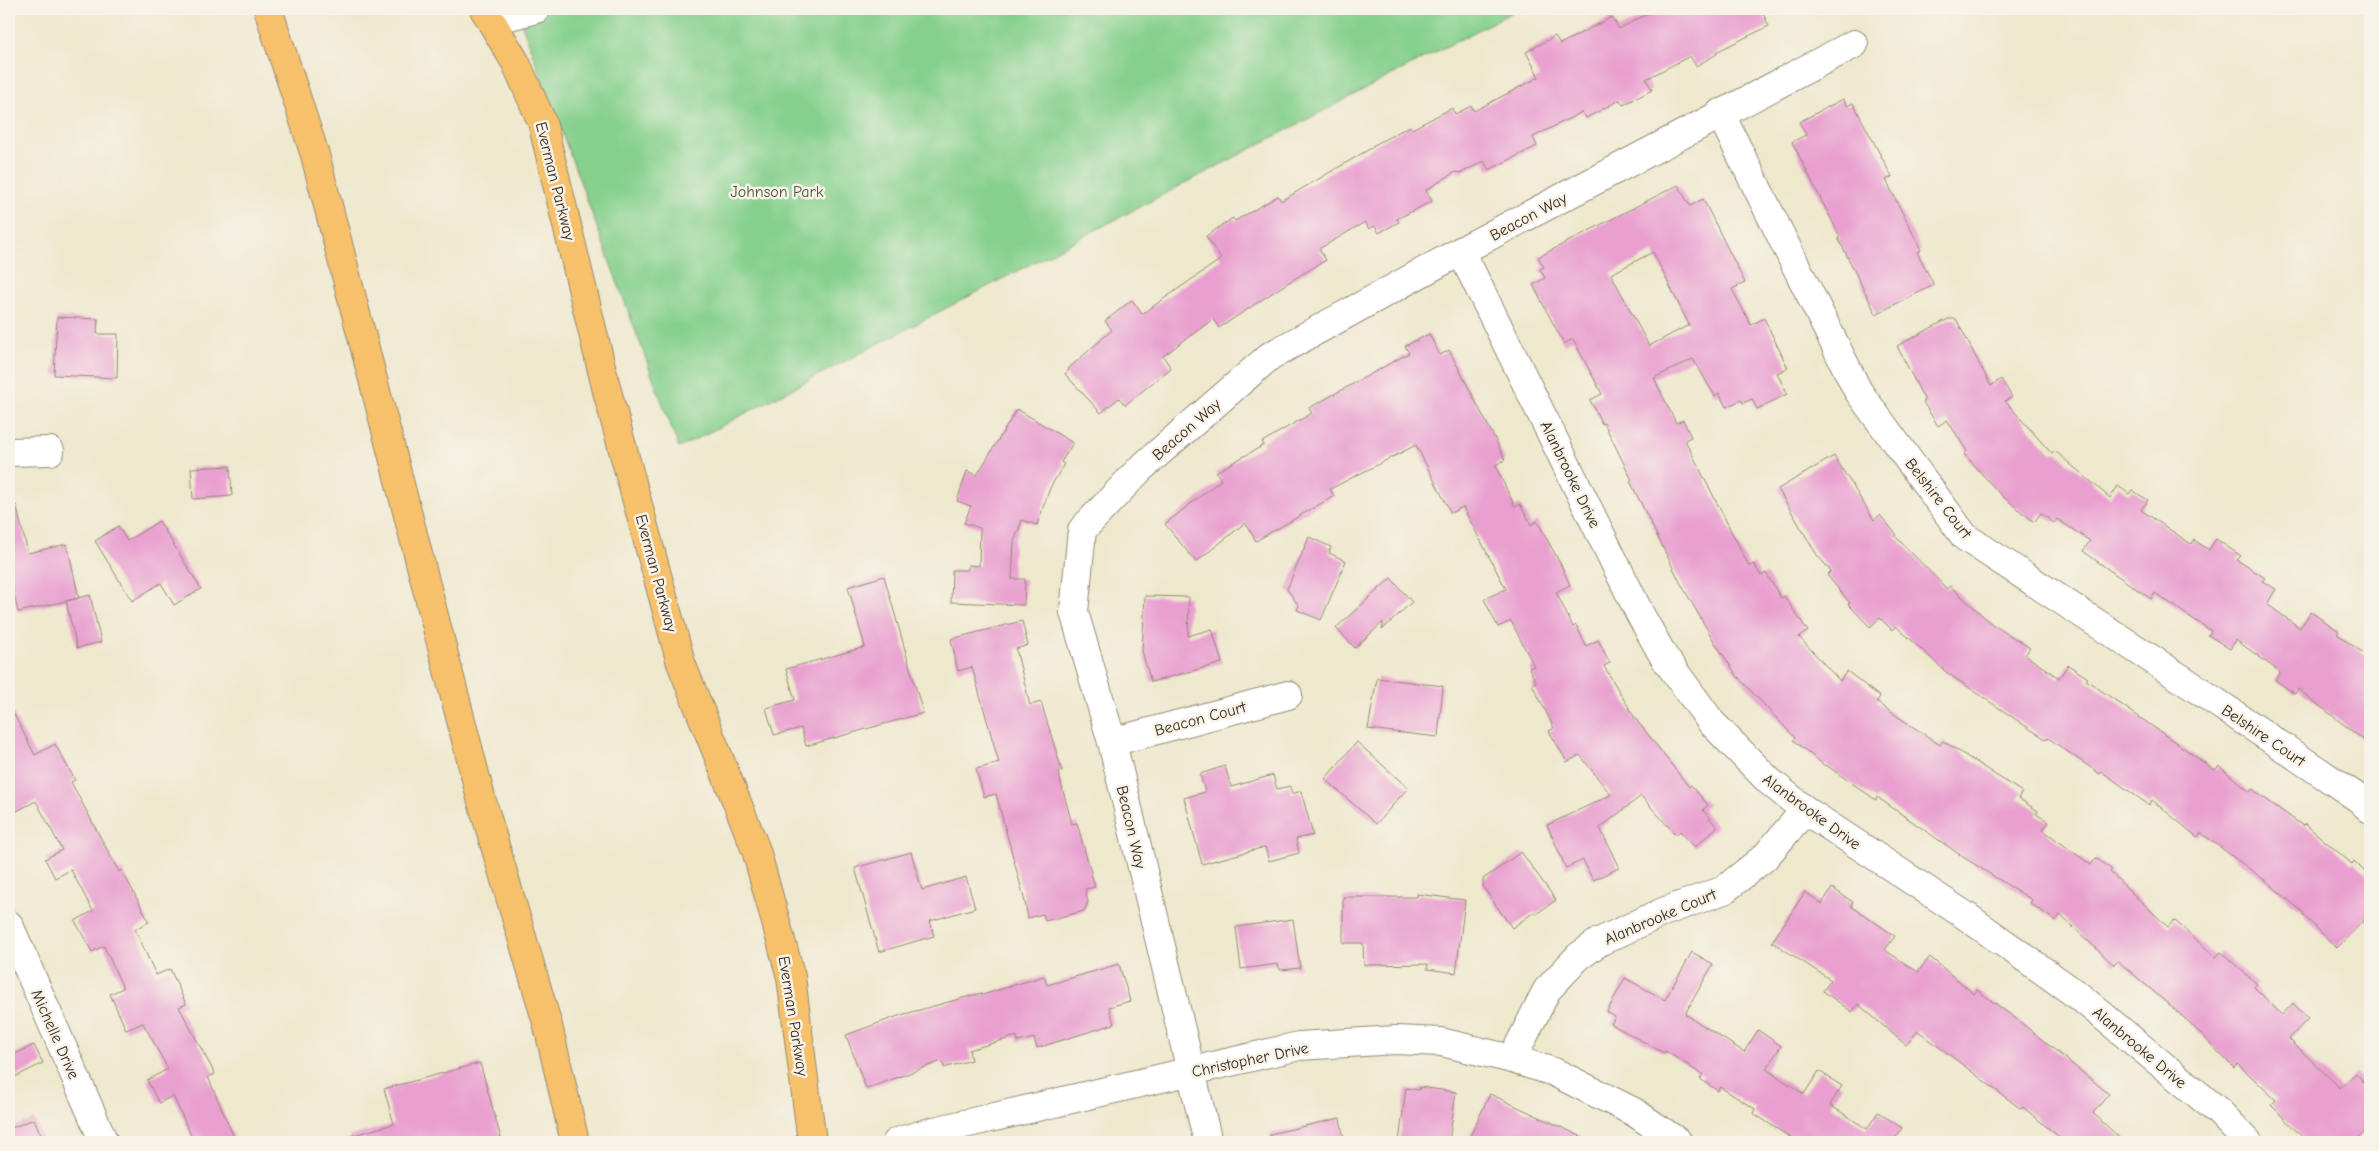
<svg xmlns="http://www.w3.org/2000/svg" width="2379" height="1151" font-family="'Comic Neue',sans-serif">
	<rect width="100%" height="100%" fill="#f7f3e8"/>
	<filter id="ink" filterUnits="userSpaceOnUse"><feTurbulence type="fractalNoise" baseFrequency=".02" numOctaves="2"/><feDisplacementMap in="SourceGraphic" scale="10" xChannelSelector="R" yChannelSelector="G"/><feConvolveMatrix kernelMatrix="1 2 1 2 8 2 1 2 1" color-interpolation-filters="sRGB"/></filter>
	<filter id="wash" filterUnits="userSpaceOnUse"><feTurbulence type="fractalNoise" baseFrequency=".0096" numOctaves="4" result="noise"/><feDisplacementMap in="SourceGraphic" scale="20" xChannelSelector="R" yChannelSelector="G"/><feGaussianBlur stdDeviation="1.12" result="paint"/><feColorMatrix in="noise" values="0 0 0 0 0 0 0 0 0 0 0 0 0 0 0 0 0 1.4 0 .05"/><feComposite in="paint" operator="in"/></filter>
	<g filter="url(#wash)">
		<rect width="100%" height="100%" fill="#eee8cd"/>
		<path fill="#85d08d" stroke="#607d56" d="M 516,9 L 1518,9 L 679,448 Z"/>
		<g id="blocks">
			<g fill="#e9a0d0" fill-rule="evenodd">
				<path d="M 1656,9 L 1761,9 L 1769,26 L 1716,52 L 1717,54 L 1696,66 L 1690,56 L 1646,79 L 1652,90 L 1623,105 L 1620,100 L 1586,118 L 1582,112 L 1533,137 L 1537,146 L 1489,170 L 1484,161 L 1461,173 L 1455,172 L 1426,190 L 1432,201 L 1397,219 L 1399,222 L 1379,233 L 1375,226 L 1369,229 L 1365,222 L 1319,249 L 1326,260 L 1289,282 L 1219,328 L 1213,319 L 1163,356 L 1171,368 L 1125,405 L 1119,398 L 1101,413 L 1065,374 L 1069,370 L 1068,369 L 1112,330 L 1105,321 L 1132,300 L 1142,314 L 1221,259 L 1206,236 L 1233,218 L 1235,221 L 1278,196 L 1281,201 L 1373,147 L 1372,146 L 1410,126 L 1412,129 L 1452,108 L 1455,114 L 1471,106 L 1474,111 L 1539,77 L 1526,52 L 1555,36 L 1560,44 L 1612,17 L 1619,29 Z"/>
				<path d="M 1843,99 L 1847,106 L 1853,103 L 1892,177 L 1886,180 L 1921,250 L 1917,252 L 1934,285 L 1876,314 L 1838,238 L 1840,237 L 1792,142 L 1806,135 L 1799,122 Z"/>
				<path d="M 1678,185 L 1690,206 L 1703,199 L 1745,283 L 1732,289 L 1751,325 L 1764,318 L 1788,368 L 1777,373 L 1787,394 L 1757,409 L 1752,399 L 1743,403 L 1741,400 L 1726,407 L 1719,393 L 1715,396 L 1693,359 L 1654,378 L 1676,423 L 1683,420 L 1691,437 L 1685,440 L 1749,566 L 1754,564 L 1761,576 L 1766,573 L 1781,598 L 1784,596 L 1808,631 L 1799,637 L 1840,681 L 1847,671 L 1880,697 L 1876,702 L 1940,745 L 1943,741 L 2022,792 L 2018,798 L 2038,811 L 2036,814 L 2049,822 L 2043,830 L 2091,865 L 2096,858 L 2112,870 L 2110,872 L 2168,927 L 2174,920 L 2216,957 L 2221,952 L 2257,984 L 2254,987 L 2282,1015 L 2293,1003 L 2308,1019 L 2289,1039 L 2340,1088 L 2356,1073 L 2370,1089 L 2370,1127 L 2354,1142 L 2307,1142 L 2271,1105 L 2276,1100 L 2238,1064 L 2234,1068 L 2189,1022 L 2118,961 L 2114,965 L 2060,915 L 2056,921 L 2030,903 L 2032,900 L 1966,859 L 1877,797 L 1876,800 L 1826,765 L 1825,766 L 1793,740 L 1795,738 L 1738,677 L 1715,643 L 1681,584 L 1630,481 L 1632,480 L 1604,423 L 1602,424 L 1590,400 L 1602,394 L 1573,339 L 1564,344 L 1533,285 L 1545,278 L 1540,269 L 1544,267 L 1538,257 ZM 1653,252 L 1689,325 L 1649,346 L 1611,274 Z"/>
				<path d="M 57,317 L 98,319 L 97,334 L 118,334 L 117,378 L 54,375 Z"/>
				<path d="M 1948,319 L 1956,319 L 1991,386 L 2001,379 L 2012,397 L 2005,401 L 2052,454 L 2055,451 L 2110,498 L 2118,486 L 2129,494 L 2132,490 L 2148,500 L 2141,510 L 2191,544 L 2194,540 L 2209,550 L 2216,539 L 2241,556 L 2237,560 L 2265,578 L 2262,581 L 2276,589 L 2267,604 L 2300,628 L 2311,612 L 2339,631 L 2337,634 L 2370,658 L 2370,745 L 2298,689 L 2295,694 L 2275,680 L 2280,672 L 2236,640 L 2230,649 L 2208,635 L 2211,631 L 2155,593 L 2151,599 L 2112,572 L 2083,551 L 2090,541 L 2057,519 L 2054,523 L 2041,513 L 2034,522 L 2001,495 L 1964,454 L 1967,451 L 1947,420 L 1938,426 L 1923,402 L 1925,401 L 1897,346 Z"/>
				<path d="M 1429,334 L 1440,355 L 1449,350 L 1495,439 L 1505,460 L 1495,465 L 1515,507 L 1520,504 L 1531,525 L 1537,521 L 1560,563 L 1570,585 L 1556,592 L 1573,627 L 1576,625 L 1586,646 L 1598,640 L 1610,663 L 1604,666 L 1635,718 L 1689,787 L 1691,785 L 1708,805 L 1703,810 L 1717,827 L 1695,847 L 1680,831 L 1676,835 L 1641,796 L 1600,828 L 1619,868 L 1593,880 L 1583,860 L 1566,868 L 1547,825 L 1611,795 L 1580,755 L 1567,762 L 1549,731 L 1554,728 L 1532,684 L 1536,682 L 1529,668 L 1534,666 L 1511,621 L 1498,627 L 1484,599 L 1506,589 L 1463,507 L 1451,513 L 1416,445 L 1330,489 L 1334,496 L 1256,541 L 1245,523 L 1196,562 L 1165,524 L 1221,480 L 1216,472 L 1264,445 L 1262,442 L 1312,413 L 1309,408 L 1409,353 L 1405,346 Z"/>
				<path d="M 1017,409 L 1073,443 L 1061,462 L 1064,464 L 1050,488 L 1037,525 L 1022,520 L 1014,542 L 1012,579 L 1025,579 L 1024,605 L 951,602 L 952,570 L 968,570 L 968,565 L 979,566 L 980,528 L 964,523 L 971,506 L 957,501 L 967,471 L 977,475 Z"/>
				<path d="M 1834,456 L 1874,520 L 1880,515 L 1897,535 L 1895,536 L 1947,589 L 1950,586 L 1992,624 L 2030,648 L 2025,655 L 2059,678 L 2068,665 L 2088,678 L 2086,680 L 2215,770 L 2219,766 L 2250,792 L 2252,789 L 2303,826 L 2305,824 L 2352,864 L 2354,861 L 2370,877 L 2370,914 L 2337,948 L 2303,915 L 2304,913 L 2266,881 L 2201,833 L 2197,837 L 2152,800 L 2149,805 L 2102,772 L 2100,774 L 2048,738 L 2047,740 L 2021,723 L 1946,672 L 1896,626 L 1892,630 L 1880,618 L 1870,627 L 1848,604 L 1850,603 L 1827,575 L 1831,571 L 1817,555 L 1778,489 Z"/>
				<path d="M 230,466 L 232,496 L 193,499 L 191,468 Z"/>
				<path d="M 16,505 L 28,553 L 67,544 L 79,598 L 18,612 L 9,572 L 9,506 Z"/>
				<path d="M 159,521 L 201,589 L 174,605 L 161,583 L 132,601 L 95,541 L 118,526 L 127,541 Z"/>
				<path d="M 1309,537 L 1331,547 L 1329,553 L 1346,561 L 1321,620 L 1297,610 L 1299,606 L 1287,589 Z"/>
				<path d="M 884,576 L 923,713 L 806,746 L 801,728 L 774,735 L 766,708 L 795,700 L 786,669 L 865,647 L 848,587 Z"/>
				<path d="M 1391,578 L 1412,602 L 1382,630 L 1383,622 L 1355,648 L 1336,628 Z"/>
				<path d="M 90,595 L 101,642 L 77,648 L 66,601 Z"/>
				<path d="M 1145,596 L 1189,597 L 1188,636 L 1212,629 L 1222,663 L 1151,682 L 1142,651 Z"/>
				<path d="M 1022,621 L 1028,645 L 1016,649 L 1030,705 L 1041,702 L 1062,771 L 1058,772 L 1072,824 L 1077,823 L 1095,887 L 1085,889 L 1088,902 L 1084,911 L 1045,921 L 1043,914 L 1028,918 L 1024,898 L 996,794 L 984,797 L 976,769 L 999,763 L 972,667 L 958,671 L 951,639 Z"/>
				<path d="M 1377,678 L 1443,686 L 1438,737 L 1368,729 Z"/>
				<path d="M 9,705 L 35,755 L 55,744 L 75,780 L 71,782 L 119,872 L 122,870 L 149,922 L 135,929 L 156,975 L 170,969 L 186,1004 L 179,1007 L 215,1074 L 208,1077 L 236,1142 L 194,1142 L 173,1096 L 159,1103 L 147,1080 L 168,1069 L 143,1023 L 126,1030 L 110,994 L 123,988 L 104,946 L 92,952 L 75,921 L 93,911 L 71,870 L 55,878 L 45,859 L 62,850 L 36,801 L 15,812 L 9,801 Z"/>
				<path d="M 1357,742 L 1408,788 L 1376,824 L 1325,779 Z"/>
				<path d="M 1225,766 L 1231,787 L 1273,775 L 1277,789 L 1290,786 L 1292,794 L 1301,791 L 1313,835 L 1296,839 L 1299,853 L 1269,861 L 1265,847 L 1202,864 L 1184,798 L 1205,792 L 1200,774 Z"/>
				<path d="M 911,852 L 922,890 L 966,877 L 975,908 L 930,921 L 934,936 L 879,952 L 855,868 Z"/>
				<path d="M 1521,852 L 1556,900 L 1536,914 L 1534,912 L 1512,928 L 1483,887 L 1483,879 Z"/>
				<path d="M 1832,888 L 1853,902 L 1851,906 L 1895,936 L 1885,950 L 1918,972 L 1930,957 L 1974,994 L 1977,990 L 2019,1021 L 2109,1094 L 2093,1113 L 2124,1142 L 2065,1142 L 2023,1107 L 2021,1109 L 1918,1031 L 1906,1045 L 1858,1004 L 1852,1012 L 1823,991 L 1831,980 L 1772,942 L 1805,892 L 1822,904 Z"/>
				<path d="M 1417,894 L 1465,900 L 1456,973 L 1427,969 L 1428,964 L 1364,965 L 1363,943 L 1343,943 L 1343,897 L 1417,897 Z"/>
				<path d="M 1293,919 L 1300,968 L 1280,970 L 1278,964 L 1241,969 L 1236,927 Z"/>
				<path d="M 1692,952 L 1713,964 L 1685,1014 L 1744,1052 L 1758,1030 L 1781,1046 L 1766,1069 L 1804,1094 L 1819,1071 L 1842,1086 L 1830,1105 L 1867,1129 L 1878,1112 L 1902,1128 L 1893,1142 L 1797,1142 L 1753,1113 L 1755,1109 L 1720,1087 L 1718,1091 L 1700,1079 L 1703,1075 L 1665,1051 L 1664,1053 L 1611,1024 L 1615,1017 L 1607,1012 L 1625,978 L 1665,1000 Z"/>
				<path d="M 1119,964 L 1130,1001 L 1109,1007 L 1114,1024 L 1037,1048 L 1034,1038 L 1018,1042 L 1017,1036 L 969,1050 L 971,1060 L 944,1068 L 942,1061 L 866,1089 L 846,1035 L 901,1015 L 981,993 L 982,995 L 1044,976 L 1047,985 Z"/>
				<path d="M 34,1045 L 43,1063 L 9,1080 L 9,1057 Z"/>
				<path d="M 480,1063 L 502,1142 L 351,1142 L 350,1136 L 394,1124 L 384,1089 Z"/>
				<path d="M 1420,1087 L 1456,1092 L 1449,1142 L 1399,1142 L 1406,1088 L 1419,1090 Z"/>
				<path d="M 1490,1094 L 1593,1142 L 1484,1142 L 1470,1136 Z"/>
				<path d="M 1340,1118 L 1344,1140 L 1334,1142 L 1271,1142 L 1270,1134 Z"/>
				<path d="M 34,1119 L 44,1142 L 9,1142 L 9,1129 Z"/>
			</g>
		</g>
	</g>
	<g filter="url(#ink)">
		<use href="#blocks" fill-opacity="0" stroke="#948976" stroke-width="1"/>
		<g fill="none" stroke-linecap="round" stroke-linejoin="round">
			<defs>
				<g id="minor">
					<path d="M 491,21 L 536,9"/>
					<path d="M 1720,113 L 1858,391 L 1965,537 L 2185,681 L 2358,798 L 2370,809"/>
					<path d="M 1461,251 L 1640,614 L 1664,657 L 1712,723 L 1769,781 L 1805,810 L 1966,916 L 2080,997 L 2218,1111 L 2248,1142"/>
					<path d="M 9,452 L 50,451"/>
					<path d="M 1112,742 L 1288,695"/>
					<path d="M 9,925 L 104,1142"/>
					<path d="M 1512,1059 L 1547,990 L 1578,957 L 1599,942 L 1663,912 L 1724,890 L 1765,857 L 1805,810"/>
					<path d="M 897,1142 L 930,1132 L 1299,1046 L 1396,1040 L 1441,1042 L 1512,1059 L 1554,1072 L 1634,1112 L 1678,1142"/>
					<path d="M 1208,1142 L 1112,742 L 1074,612 L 1082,530 L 1140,469 L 1270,356 L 1461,251 L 1854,44"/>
				</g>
				<g id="major">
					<path d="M 268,9 L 315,155 L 481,798 L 548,1026 L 575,1142"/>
					<path d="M 484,9 L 516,63 L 542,122 L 607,391 L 681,663 L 756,850 L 791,977 L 812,1142"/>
				</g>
			</defs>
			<use href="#minor" stroke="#948976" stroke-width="30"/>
			<use href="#major" stroke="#948976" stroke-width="30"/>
			<use href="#minor" stroke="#fff" stroke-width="28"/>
			<use href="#major" stroke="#f6c16b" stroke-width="28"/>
		</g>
	</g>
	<g text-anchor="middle" stroke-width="5" stroke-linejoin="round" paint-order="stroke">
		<g font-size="16" fill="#3b2a1e" stroke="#f7f3e8">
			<text transform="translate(556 181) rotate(76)" y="6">Everman Parkway</text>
			<text transform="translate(1528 216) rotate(-28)" y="6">Beacon Way</text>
			<text transform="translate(1186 429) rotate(-41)" y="6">Beacon Way</text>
			<text transform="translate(1571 474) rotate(64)" y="6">Alanbrooke Drive</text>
			<text transform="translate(1939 498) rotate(52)" y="6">Belshire Court</text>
			<text transform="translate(657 573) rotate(75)" y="6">Everman Parkway</text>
			<text transform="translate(1200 718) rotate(-15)" y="6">Beacon Court</text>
			<text transform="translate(2264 735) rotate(34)" y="6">Belshire Court</text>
			<text transform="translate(1812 811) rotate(36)" y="6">Alanbrooke Drive</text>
			<text transform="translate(1132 827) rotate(77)" y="6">Beacon Way</text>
			<text transform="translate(1660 916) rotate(-23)" y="6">Alanbrooke Court</text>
			<text transform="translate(794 1016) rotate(81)" y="6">Everman Parkway</text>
			<text transform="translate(56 1034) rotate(66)" y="6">Michelle Drive</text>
			<text transform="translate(2140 1047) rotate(40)" y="6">Alanbrooke Drive</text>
			<text transform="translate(1250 1059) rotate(-12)" y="6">Christopher Drive</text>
		</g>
		<g font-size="16" fill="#4e543a" stroke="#f7f3e8">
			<text x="777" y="197">Johnson Park</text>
		</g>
	</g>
	<rect width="2379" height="1151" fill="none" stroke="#f7f3e8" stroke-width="30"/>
</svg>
